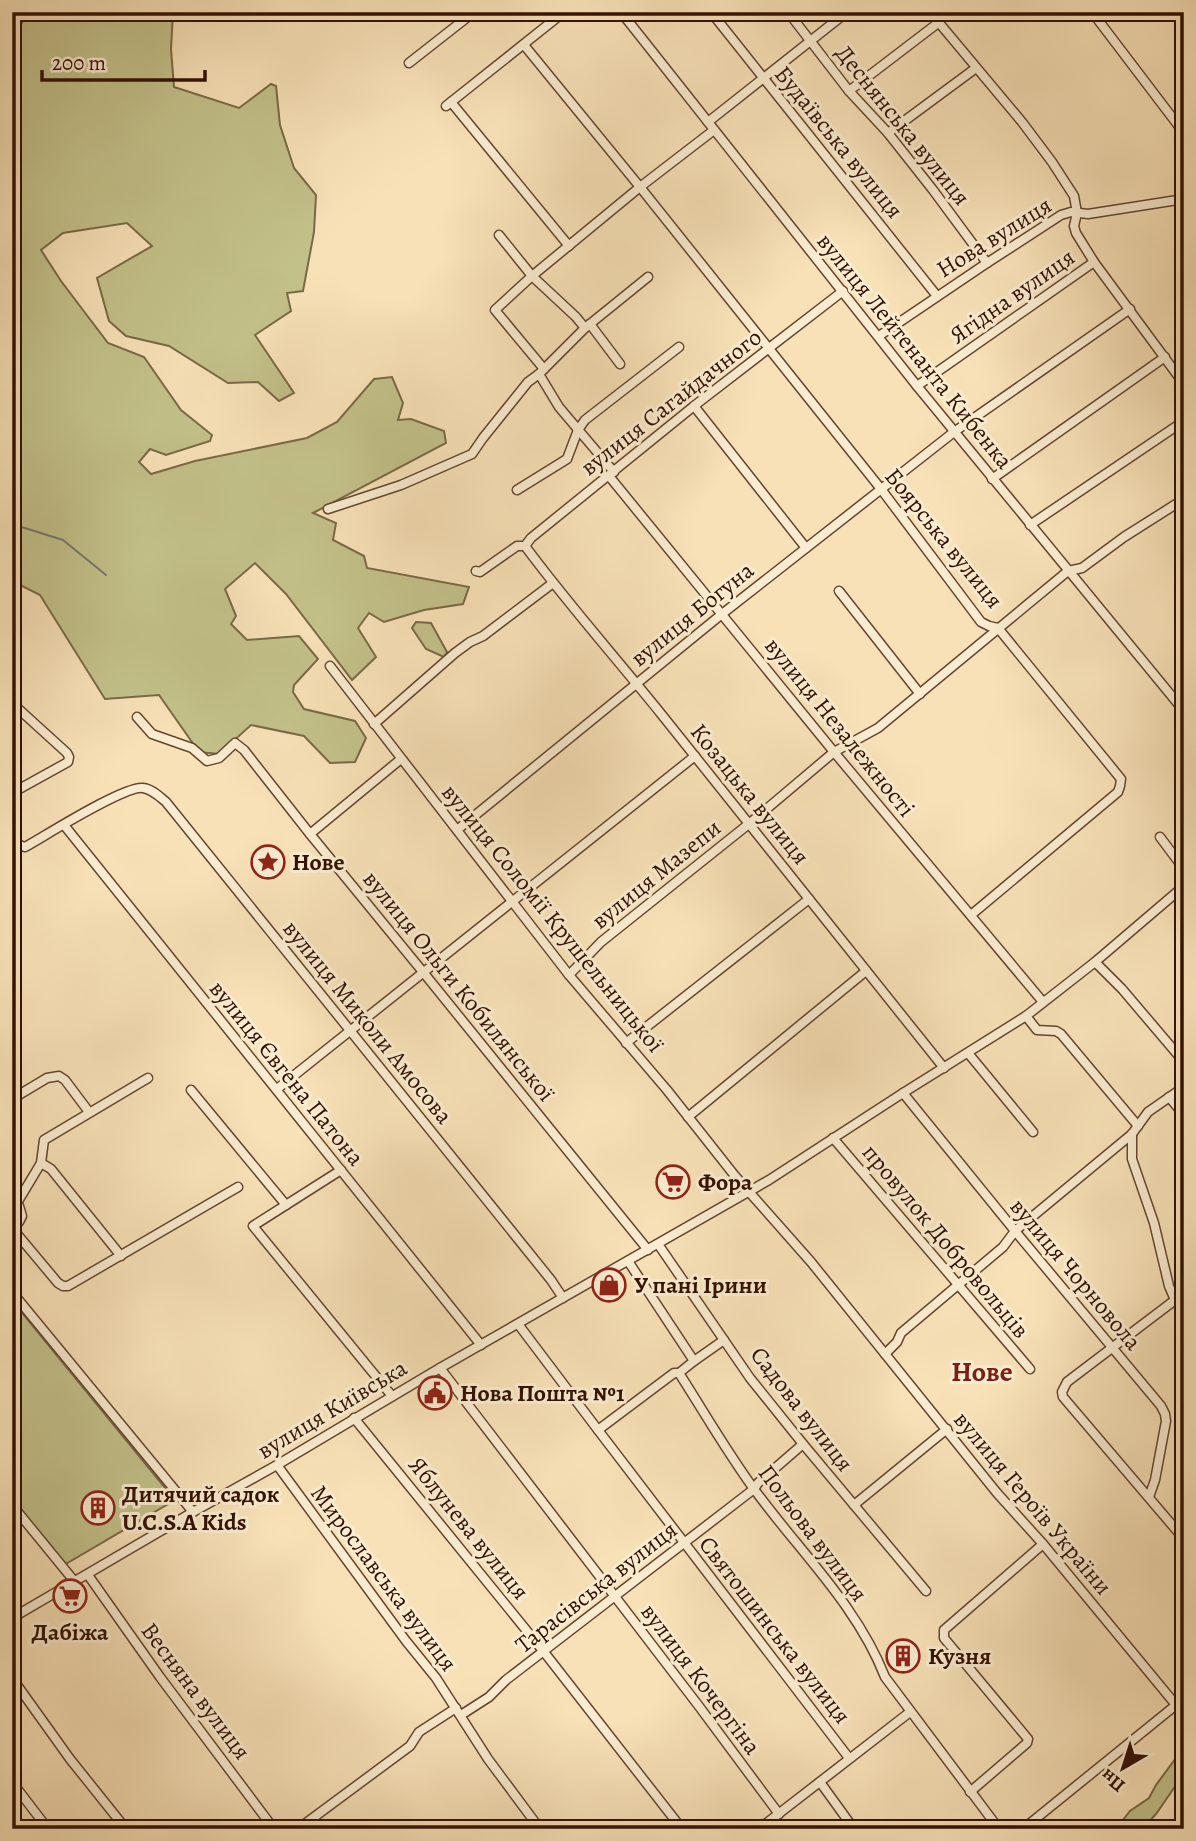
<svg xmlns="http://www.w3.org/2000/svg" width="1196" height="1841" font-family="Alegreya,serif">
	<rect width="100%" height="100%" fill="#f8e1b7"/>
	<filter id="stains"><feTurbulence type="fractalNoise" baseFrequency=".00286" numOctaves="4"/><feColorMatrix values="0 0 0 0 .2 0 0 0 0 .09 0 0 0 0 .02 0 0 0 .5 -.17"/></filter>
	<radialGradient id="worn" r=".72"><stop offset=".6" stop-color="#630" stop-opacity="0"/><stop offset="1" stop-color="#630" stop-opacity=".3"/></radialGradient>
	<g fill="#c3c18a" stroke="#7a6947" stroke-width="2">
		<path d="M 30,12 L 173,12 L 171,49 L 174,87 L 239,108 L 271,84 L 276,86 L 280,125 L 294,168 L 316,195 L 314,232 L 303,291 L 287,293 L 291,311 L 255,335 L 294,393 L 279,401 L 258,382 L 228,383 L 169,346 L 126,336 L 109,321 L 97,278 L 152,246 L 127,223 L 63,233 L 41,250 L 61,281 L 108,343 L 144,357 L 181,410 L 212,435 L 210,441 L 166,455 L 150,449 L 139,462 L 151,474 L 195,461 L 307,438 L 337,422 L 374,379 L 392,377 L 403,403 L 398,420 L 411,419 L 444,431 L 446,443 L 313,513 L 336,523 L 333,540 L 364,556 L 367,568 L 469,587 L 463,604 L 424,610 L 384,622 L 369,613 L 358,628 L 376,657 L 352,680 L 286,594 L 255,563 L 225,589 L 236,616 L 231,624 L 247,640 L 299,636 L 318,659 L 294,685 L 293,692 L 304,709 L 355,721 L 366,738 L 355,762 L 330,763 L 304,736 L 251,725 L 219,754 L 199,752 L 159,695 L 105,699 L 40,595 L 12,581 L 12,36 Z"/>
		<path d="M 416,622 L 431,623 L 447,652 L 444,657 L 426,649 L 412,628 Z"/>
		<path d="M 15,1304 L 175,1500 L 64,1565 L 12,1501 L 12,1306 Z"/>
		<path d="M 1184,1747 L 1184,1783 L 1174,1788 L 1156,1814 L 1142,1829 L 1116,1829 L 1130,1811 L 1149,1798 L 1156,1785 Z"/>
	</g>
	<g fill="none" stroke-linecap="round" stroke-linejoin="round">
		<path stroke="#74786f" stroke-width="2" d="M 12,524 L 63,540 L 106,575"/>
		<defs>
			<g id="minor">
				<path d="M 621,12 L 917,386 L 1184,711"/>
				<path d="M 711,12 L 937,296"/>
				<path d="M 788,12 L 849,91 L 888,133 L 933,190 L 987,263"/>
				<path d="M 930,12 L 1022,122 L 1052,162 L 1074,196 L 1077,213 L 1074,226 L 1076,233 L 1094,262 L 1184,384"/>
				<path d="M 1092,12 L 1184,133"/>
				<path d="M 524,45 L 640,187 L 881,489 L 981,622 L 989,626 L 998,628 L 1121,779 L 1120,786 L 1118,792 L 971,915"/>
				<path d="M 409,63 L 474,12"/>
				<path d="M 849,91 L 938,23"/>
				<path d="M 451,102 L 569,246"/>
				<path d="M 446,106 L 564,12"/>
				<path d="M 708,122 L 847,12"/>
				<path d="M 888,133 L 976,68"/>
				<path d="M 499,235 L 532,276 L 495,310 L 544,369"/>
				<path d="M 590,324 L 620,364"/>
				<path d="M 585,328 L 576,317 L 532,276 L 640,187 L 714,130"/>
				<path d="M 879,336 L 987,263 L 1061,215 L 1071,212 L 1088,214 L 1184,199"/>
				<path d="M 539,374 L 559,407 L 614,472"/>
				<path d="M 917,386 L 1094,262"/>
				<path d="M 694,406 L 806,548"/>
				<path d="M 609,476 L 834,752 L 1043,1002"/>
				<path d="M 992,479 L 1165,357"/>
				<path d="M 517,490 L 567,459 L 578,430 L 585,420 L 679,347"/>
				<path d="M 328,509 L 401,485 L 472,454 L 483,438 L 528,382 L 539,374 L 585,328 L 648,277"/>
				<path d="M 1030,525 L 1184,421"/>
				<path d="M 525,546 C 568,604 617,659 662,715 C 756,832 850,950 944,1068"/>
				<path d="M 525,546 L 531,538 L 694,406 L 843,291"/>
				<path d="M 476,571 L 480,572 L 517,546 L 525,546"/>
				<path d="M 839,591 L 920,694"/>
				<path d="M 330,666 L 569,975 L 667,1090 L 735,1176 L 811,1262 L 997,1493 L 1043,1544 L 1176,1705 L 1180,1708 L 1184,1708"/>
				<path d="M 12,703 L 67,753 L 69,757 L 68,762 L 12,793"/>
				<path d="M 137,717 L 152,734 L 192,748 L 207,761 L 219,758 L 235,743 L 244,750 L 310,834 L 423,972 L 648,1250"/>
				<path d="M 374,724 L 455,653 L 470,642 L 483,636 L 553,583"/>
				<path d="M 64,825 L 481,1345"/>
				<path d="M 457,830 L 722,614 L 954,432 L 1130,309"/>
				<path d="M 310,834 L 401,759"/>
				<path d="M 1160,837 L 1184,869"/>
				<path d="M 12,839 L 16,844 L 25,847 C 45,836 125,785 143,788 C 152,789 160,797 166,802 L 551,1280 L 563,1298"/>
				<path d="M 1095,962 L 1122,989 L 1184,1062"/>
				<path d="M 569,975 L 601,942 L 750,823 L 834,752 L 878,728 L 1068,571 L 1082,568 L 1124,537 L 1184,499"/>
				<path d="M 1026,1016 L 1037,1030 L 1056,1031 L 1061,1034 L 1138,1126"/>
				<path d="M 626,1043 L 809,899"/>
				<path d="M 968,1053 L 1033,1132"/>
				<path d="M 277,1089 L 695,756"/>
				<path d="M 191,1090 L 286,1205"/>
				<path d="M 903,1093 L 1015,1231 L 1161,1406 L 1165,1414 L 1166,1421 L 1155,1480 L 1149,1497"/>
				<path d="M 1169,1097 L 1184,1115"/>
				<path d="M 12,1099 L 47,1078 L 59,1076 L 65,1080 L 89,1112"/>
				<path d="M 688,1117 L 866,971"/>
				<path d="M 1132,1134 L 1132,1159 L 1154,1223 L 1169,1286 L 1175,1300 L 1184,1304"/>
				<path d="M 833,1138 L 1030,1369"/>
				<path d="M 41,1163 L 51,1169 L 121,1256"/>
				<path d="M 341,1170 L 253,1226 L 392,1396"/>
				<path d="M 12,1201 L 19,1206 L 22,1216 L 19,1222 L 12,1227"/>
				<path d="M 17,1203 L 41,1163 L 44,1140 L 148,1078"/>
				<path d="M 12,1228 L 58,1283 L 63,1286 L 68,1286 L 238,1187"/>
				<path d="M 658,1244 L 750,1378 L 803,1444 L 926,1591"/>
				<path d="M 628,1261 L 694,1361 L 679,1373 C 704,1412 727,1452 754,1489 C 799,1551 857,1605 885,1677 L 999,1829"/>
				<path d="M 12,1292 L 193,1512"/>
				<path d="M 1175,1300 L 1067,1382 L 1062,1392 L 1063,1397 L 1184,1539"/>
				<path d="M 518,1324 L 598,1430 L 849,1758"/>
				<path d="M 885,1354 L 897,1342 L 901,1333 L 1003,1247 L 1015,1231 L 1132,1134 L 1148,1112 L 1184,1087"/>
				<path d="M 694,1361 L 724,1340"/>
				<path d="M 440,1368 L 698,1705 L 779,1814"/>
				<path d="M 354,1418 L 544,1652 L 682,1829"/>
				<path d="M 598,1430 L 674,1373 L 679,1373"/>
				<path d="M 277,1465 L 406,1641 L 436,1678 L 488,1759 L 540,1829"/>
				<path d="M 12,1505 L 75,1582"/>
				<path d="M 854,1505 L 947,1429"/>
				<path d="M 88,1575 L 160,1677 L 274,1829"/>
				<path d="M 12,1618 L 193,1512 L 277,1465 L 440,1368 L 769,1180 L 903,1093 L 1026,1016 L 1095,962 L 1184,886"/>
				<path d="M 12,1678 L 70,1759 L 126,1829"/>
				<path d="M 461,1715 L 489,1697 L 506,1680 L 754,1489 L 758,1483 L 803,1444"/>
				<path d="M 12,1782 L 48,1829"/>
				<path d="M 820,1782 L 854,1829"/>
				<path d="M 970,1792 L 1027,1743 L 1028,1739 L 944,1638 L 944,1630 L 1043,1544"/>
				<path d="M 298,1829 L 410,1746 L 419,1732 L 456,1708"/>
				<path d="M 759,1829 L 910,1712"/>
				<path d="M 1023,1829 L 1176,1705"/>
			</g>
		</defs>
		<use href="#minor" stroke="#644531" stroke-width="11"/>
		<use href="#minor" stroke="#faecd0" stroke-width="8"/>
		<path stroke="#321104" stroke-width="2" stroke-dasharray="12 12" stroke-linecap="butt" d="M 1165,1829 L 1184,1808"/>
	</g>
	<defs>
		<symbol id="sight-ring" viewBox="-11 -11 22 22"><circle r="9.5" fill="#faecd0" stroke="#8f2418" stroke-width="1.5"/><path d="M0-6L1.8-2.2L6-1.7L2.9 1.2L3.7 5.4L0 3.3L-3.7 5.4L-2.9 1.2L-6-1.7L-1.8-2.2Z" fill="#8f2418"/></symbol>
		<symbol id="supermarket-ring" viewBox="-11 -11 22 22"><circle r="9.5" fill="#faecd0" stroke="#8f2418" stroke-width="1.5"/><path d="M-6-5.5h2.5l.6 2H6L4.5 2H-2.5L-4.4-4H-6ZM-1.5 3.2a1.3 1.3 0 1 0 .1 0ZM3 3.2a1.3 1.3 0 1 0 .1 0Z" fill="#8f2418"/></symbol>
		<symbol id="shop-ring" viewBox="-11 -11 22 22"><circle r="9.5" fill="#faecd0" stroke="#8f2418" stroke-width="1.5"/><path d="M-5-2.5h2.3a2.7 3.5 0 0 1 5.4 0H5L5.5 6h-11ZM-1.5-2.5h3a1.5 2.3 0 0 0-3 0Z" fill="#8f2418"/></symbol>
		<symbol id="civic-ring" viewBox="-11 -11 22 22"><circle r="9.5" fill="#faecd0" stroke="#8f2418" stroke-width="1.5"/><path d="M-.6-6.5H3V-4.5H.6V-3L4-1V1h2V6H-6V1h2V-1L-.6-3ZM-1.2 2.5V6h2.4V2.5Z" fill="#8f2418"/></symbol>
		<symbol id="building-ring" viewBox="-11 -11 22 22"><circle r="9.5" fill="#faecd0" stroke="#8f2418" stroke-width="1.5"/><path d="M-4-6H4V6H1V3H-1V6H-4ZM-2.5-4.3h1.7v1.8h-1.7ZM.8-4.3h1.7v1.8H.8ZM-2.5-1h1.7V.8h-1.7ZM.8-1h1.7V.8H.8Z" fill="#8f2418"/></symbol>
	</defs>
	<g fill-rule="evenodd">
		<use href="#sight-ring" x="249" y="843" width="38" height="38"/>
		<use href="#supermarket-ring" x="654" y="1163" width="38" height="38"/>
		<use href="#shop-ring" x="590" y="1266" width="38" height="38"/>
		<use href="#civic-ring" x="416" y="1374" width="38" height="38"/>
		<use href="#building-ring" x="79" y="1489" width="38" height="38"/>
		<use href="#supermarket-ring" x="51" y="1577" width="38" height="38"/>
		<use href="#building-ring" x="884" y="1637" width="38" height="38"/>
	</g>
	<g text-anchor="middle" stroke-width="6" stroke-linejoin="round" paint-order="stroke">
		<g font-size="24" fill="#321104" stroke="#faecd0">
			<text transform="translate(903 125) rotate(51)" y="8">Деснянська вулиця</text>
			<text transform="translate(839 142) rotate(51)" y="8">Будаївська вулиця</text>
			<text transform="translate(994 237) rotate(-32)" y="8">Нова вулиця</text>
			<text transform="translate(1012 296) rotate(-35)" y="8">Ягідна вулиця</text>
			<text transform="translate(915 351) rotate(51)" y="8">вулиця Лейтенанта Кибенка</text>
			<text transform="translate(671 402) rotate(-38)" y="8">вулиця Сагайдачного</text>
			<text transform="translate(944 538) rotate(51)" y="8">Боярська вулиця</text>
			<text transform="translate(692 614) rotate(-39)" y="8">вулиця Богуна</text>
			<text transform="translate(840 727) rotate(51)" y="8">вулиця Незалежності</text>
			<text transform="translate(750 794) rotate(51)" y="8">Козацька вулиця</text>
			<text transform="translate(656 874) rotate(-39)" y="8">вулиця Мазепи</text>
			<text transform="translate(553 918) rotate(51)" y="8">вулиця Соломії Крушельницької</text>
			<text transform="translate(459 986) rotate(51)" y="8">вулиця Ольги Кобилянської</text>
			<text transform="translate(368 1022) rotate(51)" y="8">вулиця Миколи Амосова</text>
			<text transform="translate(287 1073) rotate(51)" y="8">вулиця Євгена Патона</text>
			<text transform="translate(946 1241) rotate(50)" y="8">провулок Добровольців</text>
			<text transform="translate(1076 1274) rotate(50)" y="8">вулиця Чорновола</text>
			<text transform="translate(332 1409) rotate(-31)" y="8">вулиця Київська</text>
			<text transform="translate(802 1409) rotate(52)" y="8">Садова вулиця</text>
			<text transform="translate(1033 1503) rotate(50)" y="8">вулиця Героїв України</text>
			<text transform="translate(469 1528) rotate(51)" y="8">Яблунева вулиця</text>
			<text transform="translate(813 1533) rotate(53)" y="8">Польова вулиця</text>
			<text transform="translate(384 1578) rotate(53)" y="8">Мирославська вулиця</text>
			<text transform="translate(596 1587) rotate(-38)" y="8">Тарасівська вулиця</text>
			<text transform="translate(775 1630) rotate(52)" y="8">Святошинська вулиця</text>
			<text transform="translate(701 1679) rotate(53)" y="8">вулиця Кочергіна</text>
			<text transform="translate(196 1691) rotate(53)" y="8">Весняна вулиця</text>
		</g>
		<g font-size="24" font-weight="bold" fill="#321104" stroke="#faecd0" text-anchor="start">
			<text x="292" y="870">Нове</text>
			<text x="698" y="1190">Фора</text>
			<text x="634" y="1293">У пані Ірини</text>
			<text x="460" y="1401">Нова Пошта №1</text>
			<text x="122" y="1502">Дитячий садок<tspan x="122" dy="28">U.C.S.A Kids</tspan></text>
			<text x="70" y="1640" text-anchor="middle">Дабіжа</text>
			<text x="928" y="1664">Кузня</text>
		</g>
		<g font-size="28" font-weight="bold" fill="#7a1f14" stroke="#faecd0">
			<text x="982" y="1381">Нове</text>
		</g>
	</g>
	<rect width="1196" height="1841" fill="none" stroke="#f8e1b7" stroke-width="42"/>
	<rect x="14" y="14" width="1168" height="1813" fill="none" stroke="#321104" stroke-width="3.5"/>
	<rect x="21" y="21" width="1154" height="1799" fill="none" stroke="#321104" stroke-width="2"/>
	<g transform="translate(1123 1768) rotate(219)" stroke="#faecd0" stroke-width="5" paint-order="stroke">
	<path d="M0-5L12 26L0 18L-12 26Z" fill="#321104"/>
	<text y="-10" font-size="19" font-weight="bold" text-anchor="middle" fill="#321104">Пн</text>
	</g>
	<path d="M42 70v10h163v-10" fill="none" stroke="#321104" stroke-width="3.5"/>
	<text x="52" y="70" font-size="21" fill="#321104" stroke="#faecd0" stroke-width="5" paint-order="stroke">200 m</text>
	<rect width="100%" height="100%" filter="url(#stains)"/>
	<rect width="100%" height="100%" fill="url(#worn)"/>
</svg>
